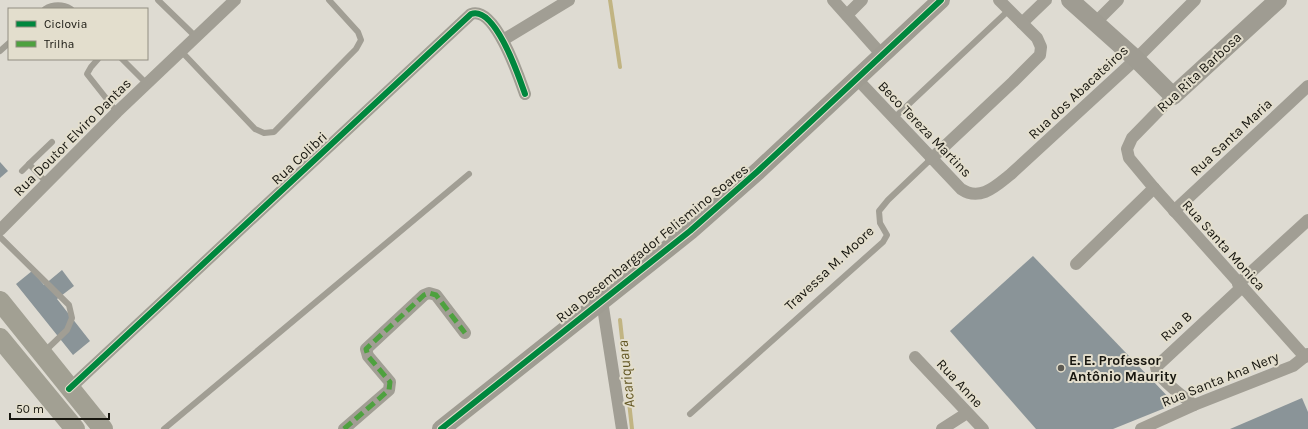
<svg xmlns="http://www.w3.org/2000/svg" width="1308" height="429" font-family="Karla,sans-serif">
	<rect width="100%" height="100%" fill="#dedbd2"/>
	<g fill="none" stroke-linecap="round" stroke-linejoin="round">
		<g stroke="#c1b482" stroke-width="4">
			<path d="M 610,0 L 620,67"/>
			<path d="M 620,320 L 632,429"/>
		</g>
	</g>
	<g fill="#8a9498">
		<path d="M 0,162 L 8,171 L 0,178 Z"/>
		<path d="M 1033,256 L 1175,404 L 1113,429 L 1036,429 L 950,331 Z"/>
		<path d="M 62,270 L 74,286 L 57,299 L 90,341 L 73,355 L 16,284 L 32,271 L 44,285 Z"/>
		<path d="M 1302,398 L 1308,412 L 1308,429 L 1230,429 Z"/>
	</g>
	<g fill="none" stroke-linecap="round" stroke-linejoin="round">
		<g stroke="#a19e94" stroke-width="6">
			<path d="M 158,0 L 196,37"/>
			<path d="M 45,9 C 53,4 63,4 71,9"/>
			<path d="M 0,51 L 9,43"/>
			<path d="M 181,51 L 255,129 L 264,133 L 274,132 L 356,49 L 361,40 L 358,32 L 329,0"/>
			<path d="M 98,59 L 91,67 L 87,74 L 117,112"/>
			<path d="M 122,59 L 147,84"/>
			<path d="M 894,118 L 1009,10"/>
			<path d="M 29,164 L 52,142"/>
			<path d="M 22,171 L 29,164 L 47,183"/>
			<path d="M 0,237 L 69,305 L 72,318 L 67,330 L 44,352"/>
			<path d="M 690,414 L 883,242 L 887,235 L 880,223 L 879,211 L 888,200 L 931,159"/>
			<path d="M 164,429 L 469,174"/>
		</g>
		<g stroke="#a19e94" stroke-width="12">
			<path d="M 833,0 L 882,55"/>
			<path d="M 847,15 L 862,0"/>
			<path d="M 1022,23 L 1046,0"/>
			<path d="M 1095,23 L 1118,0"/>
			<path d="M 503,40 L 569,0"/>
			<path d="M 857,79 L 961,189 C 980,202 996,186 1011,174 L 1136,59 L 1195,0"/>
			<path d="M 1173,96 L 1132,138 L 1127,149 L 1129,158 L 1154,188 L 1305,357"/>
			<path d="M 931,159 L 1013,82 L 1040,55 L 1041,47 L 1037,38 L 999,0"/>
			<path d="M 1174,211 L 1308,86"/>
			<path d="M 0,230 L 117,112 L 235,0"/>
			<path d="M 1076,264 L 1154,188"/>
			<path d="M 1238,284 L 1308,220"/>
			<path d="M 602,301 L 622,429"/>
			<path d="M 915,357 L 983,429"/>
			<path d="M 69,389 L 471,14 C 495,5 519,77 525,94"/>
			<path d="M 1194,405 C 1185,398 1156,377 1156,367 L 1242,287"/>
			<path d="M 344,429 L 389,390 L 390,382 L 368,356 L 366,349 L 424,295 L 429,293 L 436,295 L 465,333"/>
			<path d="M 942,429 L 967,413"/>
			<path d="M 1141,429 L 1194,405 L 1293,366 L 1308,354"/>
		</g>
		<g stroke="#9f9c92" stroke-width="18">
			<path d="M 1070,0 L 1136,59 L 1173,96 L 1278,0"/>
			<path d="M 441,429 L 690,231 L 758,171 L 941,0"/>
		</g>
		<g stroke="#a2a093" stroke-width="20">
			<path d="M 0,301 L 103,429"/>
			<path d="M 0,338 L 75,429"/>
		</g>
		<path stroke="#4ea13f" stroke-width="5" stroke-dasharray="10 5" stroke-linecap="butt" d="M 344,429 L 389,390 L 390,382 L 368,356 L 366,349 L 424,295 L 429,293 L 436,295 L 465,333"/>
		<defs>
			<g id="cycleway">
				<path d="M 69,389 L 471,14 C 495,5 519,77 525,94"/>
				<path d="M 441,429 L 690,231 L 758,171 L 941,0"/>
			</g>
		</defs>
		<use href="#cycleway" stroke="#e3decd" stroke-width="8"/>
		<use href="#cycleway" stroke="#00873e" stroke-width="6"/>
	</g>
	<circle fill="#5d5b53" stroke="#e3decd" stroke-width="1.5" cx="1061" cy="368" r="4"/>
	<g text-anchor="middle" stroke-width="4" stroke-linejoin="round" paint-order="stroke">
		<g font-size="14" fill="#17160f" stroke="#e3decd">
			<text transform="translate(1199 72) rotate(-43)" y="5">Rua Rita Barbosa</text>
			<text transform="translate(1078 92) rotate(-43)" y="5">Rua dos Abacateiros</text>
			<text transform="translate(925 129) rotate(46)" y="5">Beco Tereza Martins</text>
			<text transform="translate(72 137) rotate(-45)" y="5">Rua Doutor Elviro Dantas</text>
			<text transform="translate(1231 137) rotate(-43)" y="5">Rua Santa Maria</text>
			<text transform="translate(299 158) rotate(-43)" y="5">Rua Colibri</text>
			<text transform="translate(652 243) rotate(-39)" y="5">Rua Desembargador Felismino Soares</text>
			<text transform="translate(1224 245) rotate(48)" y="5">Rua Santa Monica</text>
			<text transform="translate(829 268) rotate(-43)" y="5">Travessa M. Moore</text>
			<text transform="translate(1176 326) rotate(-42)" y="5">Rua B</text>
			<text transform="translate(1220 379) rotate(-22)" y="5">Rua Santa Ana Nery</text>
			<text transform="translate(960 383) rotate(47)" y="5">Rua Anne</text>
		</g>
		<g font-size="14" font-weight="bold" fill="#17160f" stroke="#e3decd" text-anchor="start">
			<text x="1069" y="365">E. E. Professor<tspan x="1069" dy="16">Antônio Maurity</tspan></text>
		</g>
		<g font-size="15" font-style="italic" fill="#635723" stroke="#e3decd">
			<text transform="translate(626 374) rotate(-96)" y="5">Acariquara</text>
		</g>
	</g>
	<rect x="8" y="8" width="140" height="52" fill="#e3decd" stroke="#918e81"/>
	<rect x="16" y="21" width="20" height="6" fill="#00873e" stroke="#918e81"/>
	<text x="44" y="28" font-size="12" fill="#17160f">Ciclovia</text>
	<rect x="16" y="41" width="20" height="6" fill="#4ea13f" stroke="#918e81"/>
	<text x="44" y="48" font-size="12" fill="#17160f">Trilha</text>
	<path d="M10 413v6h99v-6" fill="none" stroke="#17160f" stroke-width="2"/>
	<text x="16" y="413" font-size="12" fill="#17160f" stroke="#e3decd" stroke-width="3" paint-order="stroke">50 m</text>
</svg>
